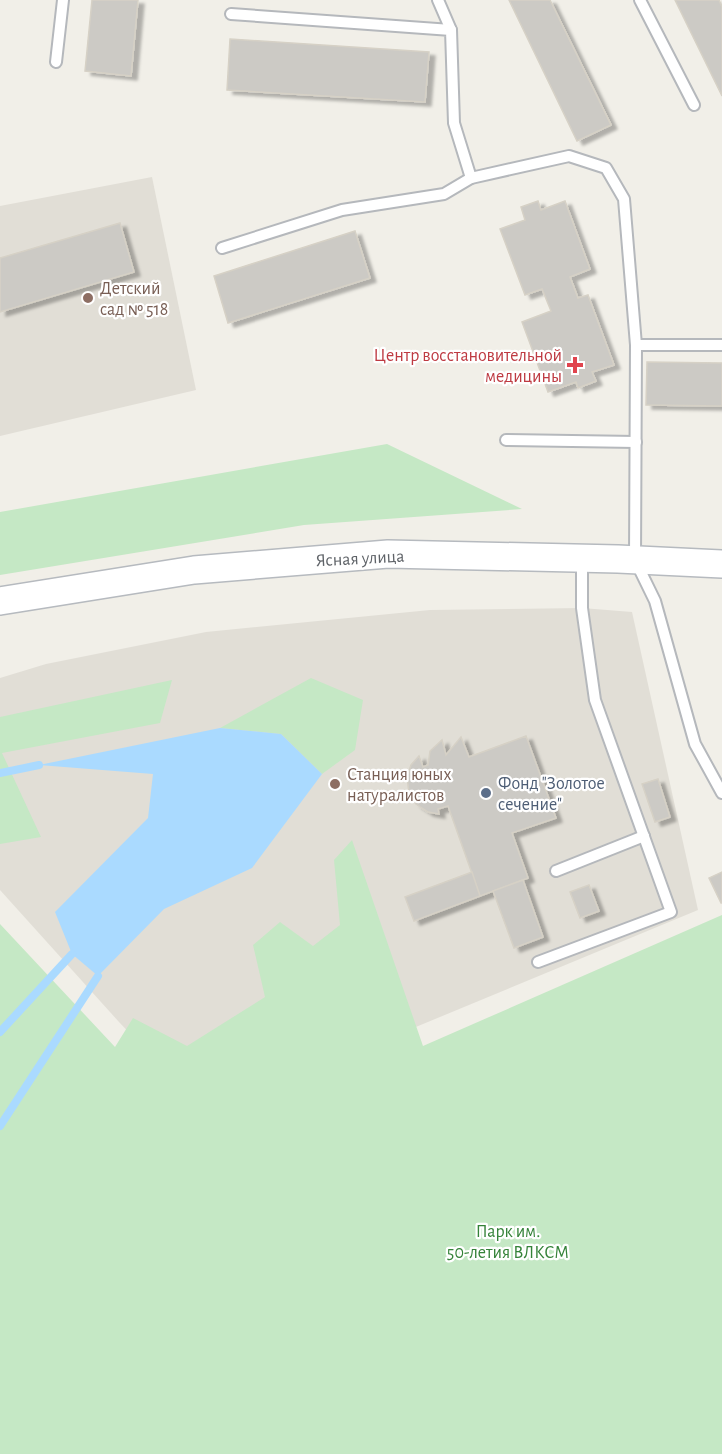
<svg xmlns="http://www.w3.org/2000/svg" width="722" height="1454" font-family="'Alegreya Sans',sans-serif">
	<defs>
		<filter id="shadow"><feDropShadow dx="6" dy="4" stdDeviation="1.5" flood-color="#0004"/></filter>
	</defs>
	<rect width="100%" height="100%" fill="#f1efe8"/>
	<g fill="#e1ded6">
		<path d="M 152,177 L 196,390 L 0,436 L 0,206 Z"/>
		<path d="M 582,608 L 632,612 L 698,910 L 206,1114 L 119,1022 L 0,890 L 0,678 L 46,664 L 206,632 L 430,610 Z"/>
	</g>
	<g fill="#c5e8c5">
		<path d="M 387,444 L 522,509 L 304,525 L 0,575 L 0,512 Z"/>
		<path d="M 311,678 L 363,700 L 355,750 L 322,774 L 281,734 L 220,728 Z"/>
		<path d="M 172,680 L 160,723 L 2,753 L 41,837 L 0,844 L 0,717 Z"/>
		<path d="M 352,840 L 423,1046 L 722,915 L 722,1454 L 0,1454 L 0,924 L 115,1047 L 133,1018 L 187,1046 L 265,997 L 253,945 L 280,922 L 313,946 L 340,925 L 334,860 Z"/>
	</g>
	<path fill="#aadaff" d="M 220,728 L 281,734 L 322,774 L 252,868 L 164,909 L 98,976 L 72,954 L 55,912 L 148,818 L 153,774 L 39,765 Z"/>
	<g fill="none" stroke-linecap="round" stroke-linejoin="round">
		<g stroke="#aadaff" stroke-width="8">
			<path d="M 0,773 L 39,765"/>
			<path d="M 0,1032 L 72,954"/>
			<path d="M 0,1126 L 98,976"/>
		</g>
	</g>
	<g fill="#cccac5" stroke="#d6d1c6" stroke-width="1.5" filter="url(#shadow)">
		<path d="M 92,0 L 138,0 L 131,76 L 85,71 Z"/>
		<path d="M 509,0 L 550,0 L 611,125 L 577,141 Z"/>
		<path d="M 675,0 L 719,0 L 722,7 L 722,96 Z"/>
		<path d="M 230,39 L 429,52 L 425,102 L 227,90 Z"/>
		<path d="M 538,201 L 541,210 L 565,201 L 590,269 L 570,277 L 578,298 L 588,295 L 614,365 L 592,372 L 596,381 L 578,388 L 576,382 L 548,392 L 522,322 L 551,311 L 542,289 L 525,295 L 500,229 L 525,220 L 521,207 Z"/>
		<path d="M 120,223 L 134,272 L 0,312 L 0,258 Z"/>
		<path d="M 355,231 L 370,278 L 228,323 L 214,276 Z"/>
		<path d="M 647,362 L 722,363 L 722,406 L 646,405 Z"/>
		<path d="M 526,736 L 556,818 L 512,833 L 528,878 L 480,896 L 448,806 L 438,809 L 439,814 L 428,812 L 416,804 L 409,793 L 407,777 L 411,765 L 419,756 L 423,767 L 428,765 L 430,751 L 442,740 L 446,755 L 461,737 L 469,757 Z"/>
		<path d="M 658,779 L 670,817 L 655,822 L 642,784 Z"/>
		<path d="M 472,872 L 480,896 L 414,921 L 405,897 Z"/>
		<path d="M 722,872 L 722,903 L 721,903 L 709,878 Z"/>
		<path d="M 523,880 L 543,937 L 514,948 L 493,891 Z"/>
		<path d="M 589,885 L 599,911 L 580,918 L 570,892 Z"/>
	</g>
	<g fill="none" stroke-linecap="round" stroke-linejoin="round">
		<defs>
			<g id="lane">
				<path d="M 438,0 L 451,30"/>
				<path d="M 640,0 L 694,105"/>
				<path d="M 231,14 L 451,30 L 454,123 L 471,178 L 569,156 L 606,168 L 624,199 L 636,345 L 635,560 L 655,601 L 695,744 L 722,793"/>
				<path d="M 56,62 L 63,0"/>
				<path d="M 222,248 L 342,210 L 444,194 L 471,178"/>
				<path d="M 636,345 L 722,345"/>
				<path d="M 506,440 L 636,442"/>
				<path d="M 556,871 L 644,836"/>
				<path d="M 538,962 L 671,912 L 595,700 L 582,608 L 582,560"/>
			</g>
			<path id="secondary" d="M 0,601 L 194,570 L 388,554 L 618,559 L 722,564"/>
		</defs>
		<use href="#lane" stroke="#b5b8bc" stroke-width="14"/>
		<use href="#secondary" stroke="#b6babf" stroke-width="30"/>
		<use href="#lane" stroke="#fff" stroke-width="10"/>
		<use href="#secondary" stroke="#fff" stroke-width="27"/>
	</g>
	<g fill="#8d6e63" stroke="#fff" stroke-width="2">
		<circle cx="88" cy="298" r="6"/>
		<circle cx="335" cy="784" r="6"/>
	</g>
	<path fill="#e0444e" stroke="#fff" stroke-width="2" d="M572 356h6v6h6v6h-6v6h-6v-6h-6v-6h6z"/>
	<circle fill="#5c6f8a" stroke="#fff" stroke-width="2" cx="486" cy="793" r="6"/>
	<g text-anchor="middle" stroke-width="4.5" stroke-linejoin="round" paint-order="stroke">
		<g font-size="18" fill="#785e54" stroke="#fff" text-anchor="start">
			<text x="100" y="294">Детский<tspan x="100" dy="21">сад № 518</tspan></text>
			<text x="347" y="780">Станция юных<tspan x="347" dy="21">натуралистов</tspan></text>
		</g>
		<g font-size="18" fill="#be3a42" stroke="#fff" text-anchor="end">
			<text x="562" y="361">Центр восстановительной<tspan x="562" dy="21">медицины</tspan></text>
		</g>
		<g font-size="18" fill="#5f6368" stroke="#fff">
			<text transform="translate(360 558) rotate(-3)" y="6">Ясная улица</text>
		</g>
		<g font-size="18" fill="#4e5e75" stroke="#fff" text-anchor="start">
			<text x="498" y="789">Фонд "Золотое<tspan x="498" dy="21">сечение"</tspan></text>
		</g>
		<g font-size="18" fill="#348238" stroke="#fff">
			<text x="508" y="1237">Парк им.<tspan x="508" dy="21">50-летия ВЛКСМ</tspan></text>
		</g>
	</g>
</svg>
